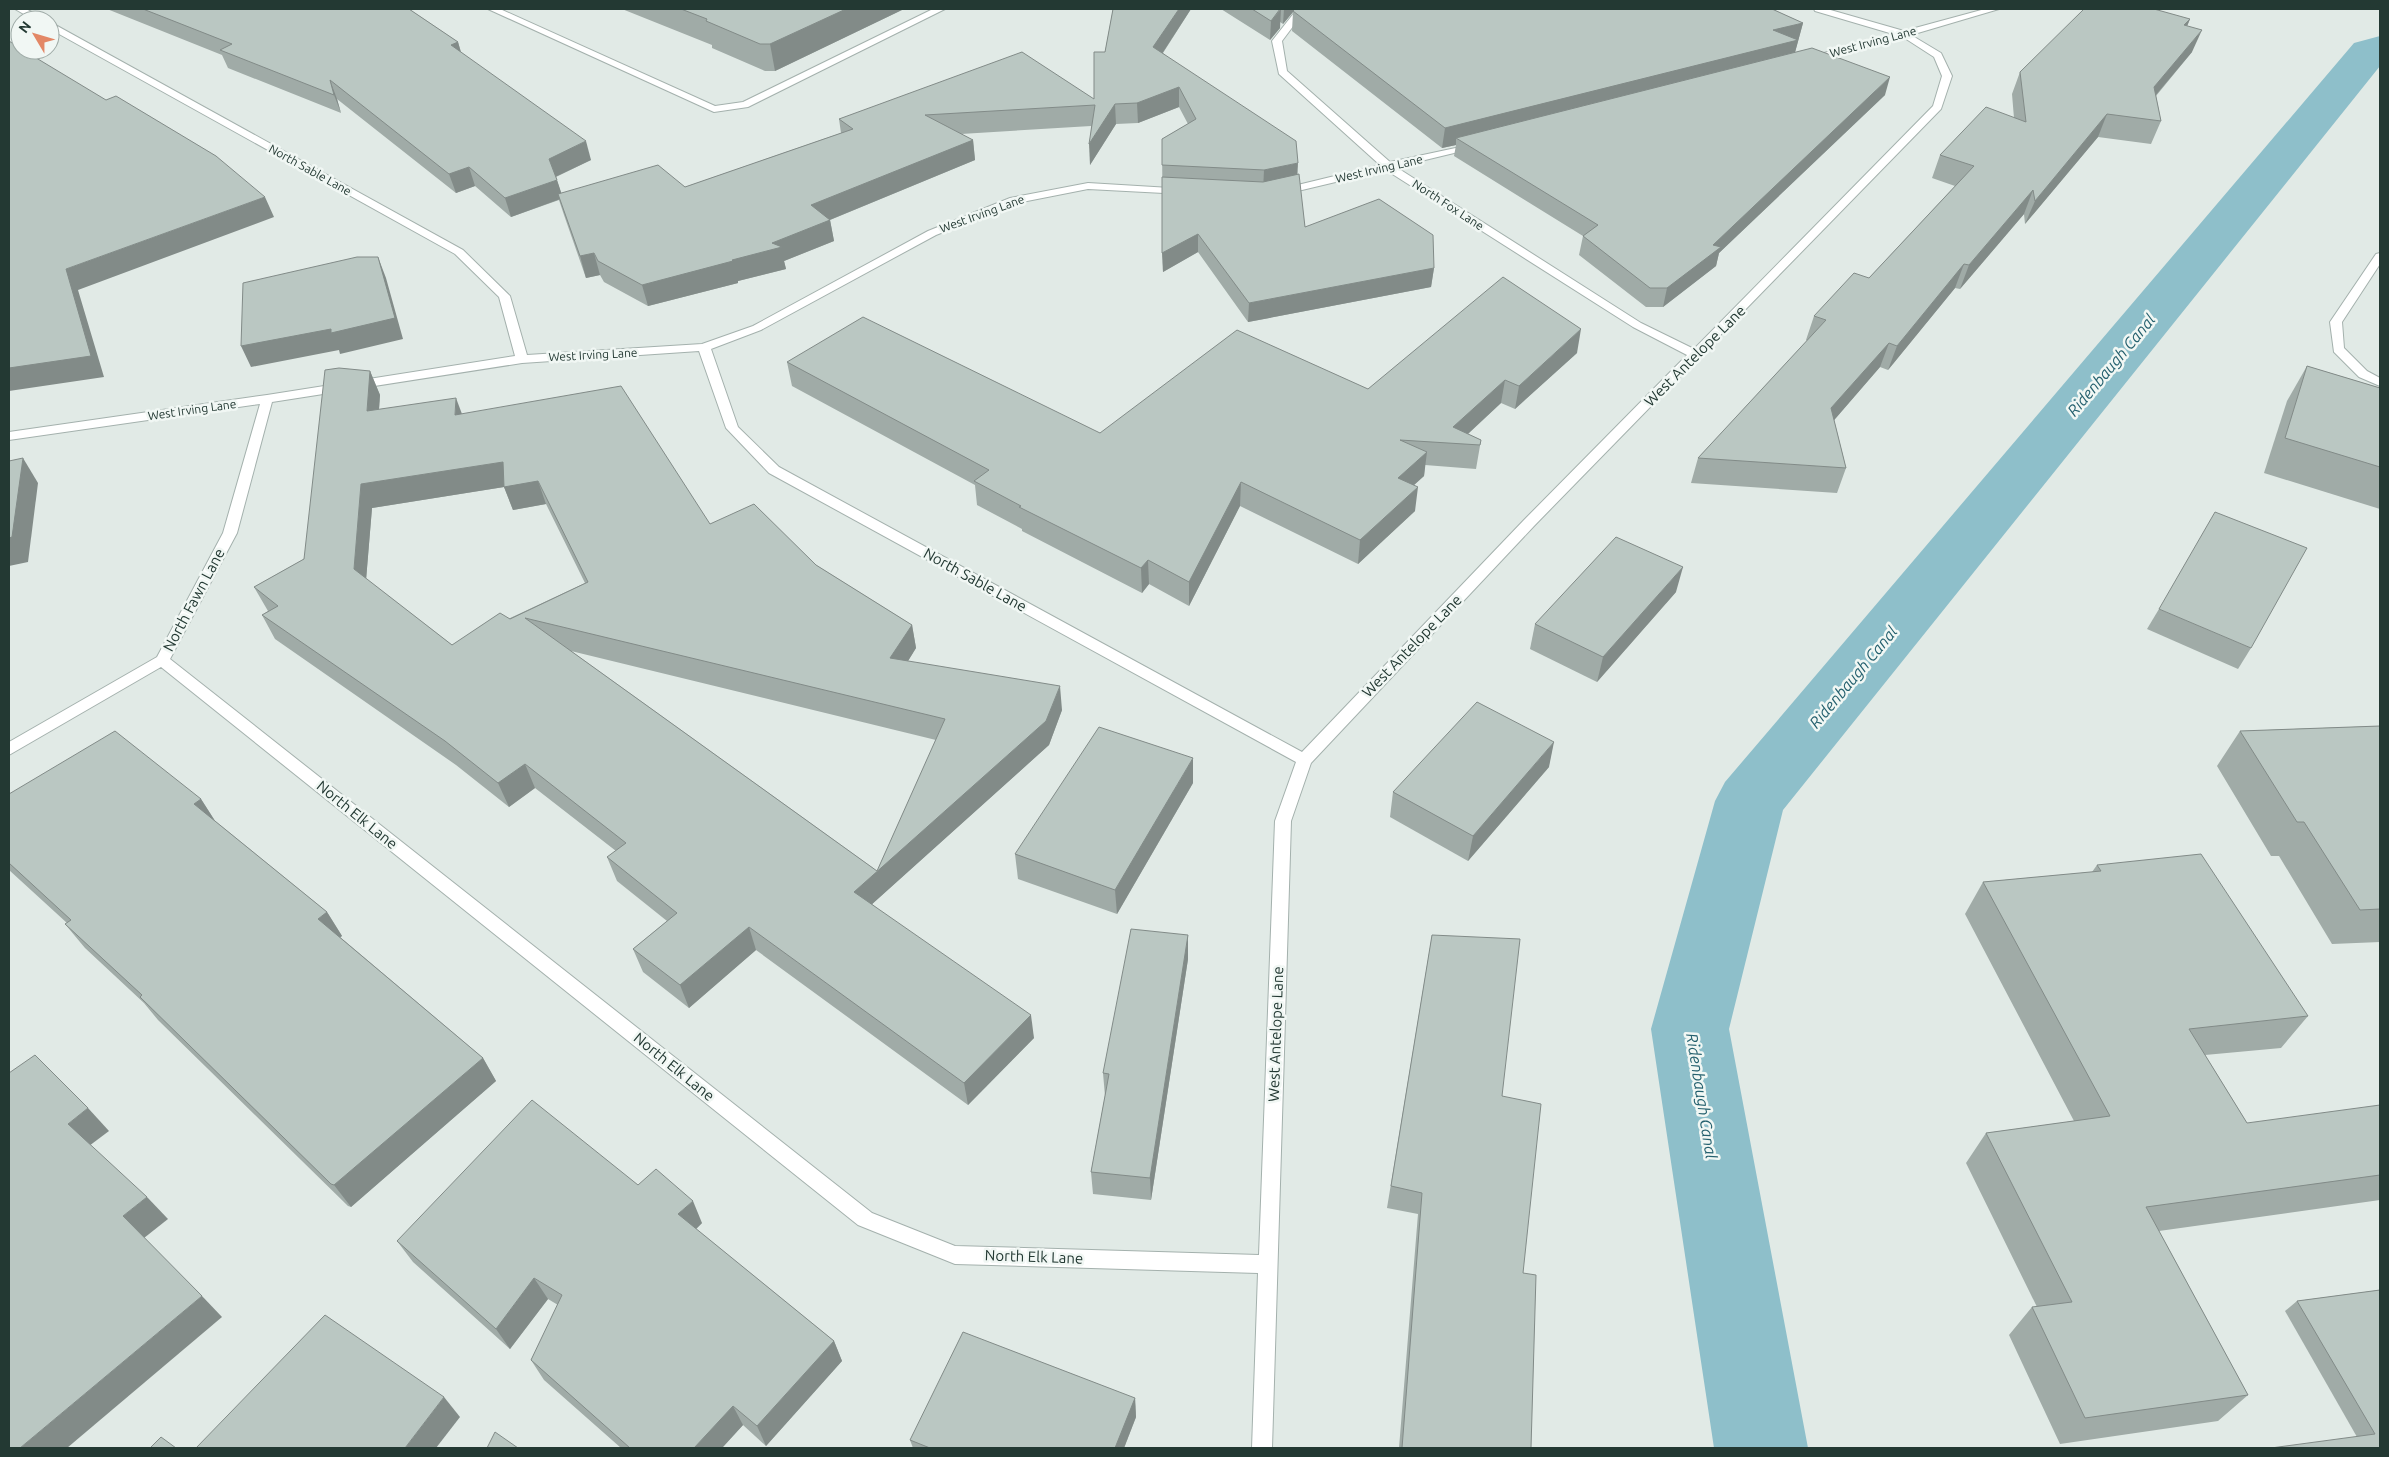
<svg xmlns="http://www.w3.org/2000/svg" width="2389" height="1457" font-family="Ubuntu,sans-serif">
	<rect width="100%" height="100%" fill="#e1eae6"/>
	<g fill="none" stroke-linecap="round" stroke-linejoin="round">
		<path fill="#8ebfca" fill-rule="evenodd" d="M 2380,36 L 2380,66 L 1783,810 L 1729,1029 L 1808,1448 L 1714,1448 L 1651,1029 L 1715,801 L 1725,782 L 2354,43 Z"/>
		<defs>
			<path id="lane" d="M 488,9 L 500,9 L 715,106 L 743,102 L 933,9 L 945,9 L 748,107 L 714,112 Z"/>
			<g id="street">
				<path d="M 15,9 L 26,9 L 46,20 L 34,20 Z"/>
				<path d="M 1301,9 L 1312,9 L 1300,17 L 1282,41 L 1287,71 L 1390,162 L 1479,143 L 1479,147 L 1396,167 L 1641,323 L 1694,349 L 1933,106 L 1942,76 L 1934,57 L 1903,37 L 1812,62 L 1806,62 L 1806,58 L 1893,34 L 1815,11 L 1814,9 L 1827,9 L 1904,31 L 1985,9 L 1999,9 L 1911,35 L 1941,53 L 1952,76 L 1941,109 L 1702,354 L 1701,358 L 1698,358 L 1534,526 L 1311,763 L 1291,821 L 1272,1448 L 1252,1448 L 1258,1273 L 955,1264 L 858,1225 L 161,667 L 9,755 L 9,742 L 157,657 L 223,533 L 260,404 L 9,440 L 9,432 L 267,395 L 515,356 L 499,297 L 455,254 L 50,29 L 50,22 L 463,250 L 510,296 L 527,355 L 702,344 L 753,326 L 928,231 L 1010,198 L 1088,183 L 1187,189 L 1188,191 L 1183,194 L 1088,189 L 1017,203 L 936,235 L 761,330 L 711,349 L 738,427 L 779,467 L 1302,752 L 1524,520 L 1687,355 L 1633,327 L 1386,170 L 1281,195 L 1277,194 L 1277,190 L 1380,165 L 1279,74 L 1272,41 L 1294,13 ZM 699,351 L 726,428 L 769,473 L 1296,762 L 1275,821 L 1259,1255 L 955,1246 L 872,1213 L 170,659 L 237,533 L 272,402 L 522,363 Z"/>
				<path d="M 2380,253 L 2380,264 L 2342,322 L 2344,348 L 2367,371 L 2380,378 L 2380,386 L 2359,377 L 2334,352 L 2330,322 L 2376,254 Z"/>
			</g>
		</defs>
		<use href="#lane" stroke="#a4b1ad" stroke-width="2"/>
		<use href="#street" stroke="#a4b1ad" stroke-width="2"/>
		<use href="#lane" fill="#fff" fill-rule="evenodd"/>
		<use href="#street" fill="#fff" fill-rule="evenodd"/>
	</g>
	<g fill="#a0aba7" fill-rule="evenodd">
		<path d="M 107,9 L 409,9 L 458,42 L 461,52 L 591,160 L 556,177 L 561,193 L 685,187 L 841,133 L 839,119 L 1094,99 L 1105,52 L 1113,9 L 1191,9 L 1163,53 L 1297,175 L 1305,227 L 1434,268 L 1431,287 L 1248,322 L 1198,252 L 1163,272 L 1162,139 L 1188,124 L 1179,107 L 1138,123 L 1116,124 L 1090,165 L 1091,126 L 961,134 L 973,140 L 975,160 L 830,220 L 834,241 L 784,261 L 786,269 L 738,281 L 738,283 L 648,306 L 604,282 L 600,275 L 586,278 L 564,215 L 559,200 L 511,217 L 475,186 L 456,193 L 337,99 L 341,113 L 228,68 L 222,55 Z"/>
		<path d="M 622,9 L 904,9 L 775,71 L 765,71 L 712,48 L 712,45 Z"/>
		<path d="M 1221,9 L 1772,9 L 1803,23 L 1795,52 L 1885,95 L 1719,253 L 1716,266 L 1663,307 L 1646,307 L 1579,255 L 1583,236 L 1454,156 L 1456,145 L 1442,148 L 1292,31 L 1293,12 L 1283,24 L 1280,22 L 1280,28 L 1270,40 Z"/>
		<path d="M 2190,19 L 2187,26 L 2192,52 L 2156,96 L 2161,121 L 2151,144 L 2098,137 L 2025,224 L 2024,214 L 1960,289 L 1955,288 L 1888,370 L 1880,367 L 1834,420 L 1846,468 L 1837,493 L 1691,483 L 1698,458 L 1807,341 L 1806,340 L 1814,316 L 1869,278 L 1955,186 L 1932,178 L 1940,155 L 2014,118 L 2012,94 L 2020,72 Z"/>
		<path d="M 1577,353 L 1515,409 L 1501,403 L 1468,434 L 1481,440 L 1476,469 L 1425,465 L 1424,476 L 1414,485 L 1415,511 L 1358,564 L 1240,506 L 1189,606 L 1149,584 L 1142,593 L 1022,531 L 1022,529 L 977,505 L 975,485 L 792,386 L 787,362 L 1100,433 L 1368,389 Z"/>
		<path d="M 2307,366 L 2380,388 L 2380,509 L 2264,473 L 2287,401 Z"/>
		<path d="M 370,371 L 380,395 L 379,410 L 461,414 L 710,524 L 816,565 L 912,625 L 916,648 L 908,661 L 1062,710 L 1049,745 L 872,904 L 1034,1038 L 968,1105 L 756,950 L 689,1008 L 643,972 L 633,949 L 667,921 L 617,881 L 607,857 L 616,851 L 535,788 L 509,807 L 456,765 L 275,639 L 262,615 L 268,611 L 254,587 L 304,559 ZM 504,487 L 513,510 L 546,504 L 585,583 L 452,645 L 366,579 L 372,508 ZM 571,651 L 936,740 L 877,871 Z"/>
		<path d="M 1676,592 L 1597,682 L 1530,649 L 1535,624 Z"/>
		<path d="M 2159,609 L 2251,648 L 2238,669 L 2147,629 Z"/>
		<path d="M 2380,726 L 2380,942 L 2332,944 L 2279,856 L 2271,856 L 2217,766 L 2240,731 Z"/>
		<path d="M 1549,767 L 1468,861 L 1390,817 L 1393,792 Z"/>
		<path d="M 1193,783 L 1117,914 L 1018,879 L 1015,854 Z"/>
		<path d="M 9,794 L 201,799 L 215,821 L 327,912 L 342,936 L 340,937 L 483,1058 L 496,1081 L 351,1207 L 348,1206 L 158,1020 L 144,1003 L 85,948 L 65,924 L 67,923 L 9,870 Z"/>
		<path d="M 2097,865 L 2308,1016 L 2281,1048 L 2205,1055 L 2247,1123 L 2380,1124 L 2380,1200 L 2159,1231 L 2248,1395 L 2218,1421 L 2060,1444 L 2009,1335 L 2032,1307 L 2037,1307 L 1966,1163 L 1986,1133 L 2074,1121 L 1965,914 L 1983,882 L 2092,872 Z"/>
		<path d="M 1188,935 L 1188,959 L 1151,1200 L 1093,1194 L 1091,1172 L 1105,1096 L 1103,1073 Z"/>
		<path d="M 1432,935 L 1502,1096 L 1523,1273 L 1531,1448 L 1399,1448 L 1418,1214 L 1387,1208 Z"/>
		<path d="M 638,1185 L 702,1223 L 696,1229 L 834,1341 L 842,1361 L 766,1446 L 743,1425 L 722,1448 L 621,1448 L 544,1380 L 531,1360 L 558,1305 L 548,1299 L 510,1349 L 413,1262 L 397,1241 Z"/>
		<path d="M 2380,1290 L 2380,1448 L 2357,1437 L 2285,1311 L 2297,1301 Z"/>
		<path d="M 1135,1398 L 1136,1417 L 1124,1448 L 913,1448 L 910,1440 Z"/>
	</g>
	<g fill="#828b88">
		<path d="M 846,9 L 904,9 L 775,71 L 770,44 Z"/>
		<path d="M 1179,9 L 1191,9 L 1154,66 L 1153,47 Z"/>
		<path d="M 1281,9 L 1280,28 L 1270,40 L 1271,21 Z"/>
		<path d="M 1284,9 L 1298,9 L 1293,12 L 1283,24 Z"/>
		<path d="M 2190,19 L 2181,41 L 2184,25 Z"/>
		<path d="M 1803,23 L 1793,60 L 1456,138 L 1456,145 L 1442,148 L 1445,128 L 1773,30 Z"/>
		<path d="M 2202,30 L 2192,52 L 2144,109 L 2154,87 Z"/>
		<path d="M 458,42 L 463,60 L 451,45 Z"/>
		<path d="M 1890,77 L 1885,95 L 1719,253 L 1716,266 L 1663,307 L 1667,288 Z"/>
		<path d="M 330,80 L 337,99 L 341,113 L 334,95 Z"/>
		<path d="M 1179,87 L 1179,107 L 1138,123 L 1137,103 Z"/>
		<path d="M 1115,104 L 1116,124 L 1090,165 L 1089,144 Z"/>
		<path d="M 2107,114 L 2098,137 L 2025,224 L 2035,201 Z"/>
		<path d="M 973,140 L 975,160 L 815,226 L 811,205 Z"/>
		<path d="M 586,141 L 591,160 L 555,177 L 549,159 Z"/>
		<path d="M 1298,163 L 1297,183 L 1263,191 L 1264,170 Z"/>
		<path d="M 469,167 L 475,186 L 456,193 L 449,174 Z"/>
		<path d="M 557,180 L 563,198 L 511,217 L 505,198 Z"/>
		<path d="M 2033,190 L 2024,214 L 1960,289 L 1969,265 Z"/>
		<path d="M 265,197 L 274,217 L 78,290 L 104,377 L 9,391 L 9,368 L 66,269 Z"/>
		<path d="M 830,220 L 834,241 L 784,261 L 786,269 L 738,281 L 738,283 L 648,306 L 642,285 L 732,260 L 772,243 Z"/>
		<path d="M 1198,234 L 1198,252 L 1163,272 L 1162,253 Z"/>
		<path d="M 594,253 L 600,275 L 586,278 L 580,256 Z"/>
		<path d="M 378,257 L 386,278 L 403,339 L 340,354 L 339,350 L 251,367 L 241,346 Z"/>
		<path d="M 1964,264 L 1955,288 L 1888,370 L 1897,346 Z"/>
		<path d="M 1434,268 L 1431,287 L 1248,322 L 1249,303 Z"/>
		<path d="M 1581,329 L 1577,353 L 1515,409 L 1519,386 Z"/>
		<path d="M 1889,343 L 1880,367 L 1823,433 L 1831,408 Z"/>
		<path d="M 370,371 L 380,395 L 377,435 L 367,411 Z"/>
		<path d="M 1505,380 L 1501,403 L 1458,443 L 1453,427 Z"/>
		<path d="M 456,398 L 465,422 L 455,415 Z"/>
		<path d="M 1427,452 L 1424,476 L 1395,502 L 1398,478 Z"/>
		<path d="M 23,458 L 38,483 L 28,562 L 9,566 L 9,538 Z"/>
		<path d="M 503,462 L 538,481 L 546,504 L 513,510 L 504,487 L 372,508 L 365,593 L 354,569 L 361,484 Z"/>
		<path d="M 1241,482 L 1240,506 L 1189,606 L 1189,582 Z"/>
		<path d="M 1418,487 L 1415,511 L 1358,564 L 1360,540 Z"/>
		<path d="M 1148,560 L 1149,584 L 1142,593 L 1141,568 Z"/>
		<path d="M 1683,567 L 1676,592 L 1597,682 L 1603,657 Z"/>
		<path d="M 912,625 L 916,648 L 895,682 L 890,658 Z"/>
		<path d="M 1060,686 L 1062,710 L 1049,745 L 860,915 L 854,892 L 1046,721 Z"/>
		<path d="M 1554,742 L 1549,767 L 1468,861 L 1473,836 Z"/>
		<path d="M 1193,758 L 1193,783 L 1117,914 L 1115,890 Z"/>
		<path d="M 525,764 L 535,788 L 509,807 L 498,783 Z"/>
		<path d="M 201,799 L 217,824 L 194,804 Z"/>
		<path d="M 327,912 L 342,936 L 333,943 L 318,919 Z"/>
		<path d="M 749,927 L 756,950 L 689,1008 L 680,985 Z"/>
		<path d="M 1188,935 L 1188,959 L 1151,1200 L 1150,1178 Z"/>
		<path d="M 1031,1015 L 1034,1038 L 968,1105 L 964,1083 Z"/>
		<path d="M 483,1058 L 496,1081 L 351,1207 L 334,1185 Z"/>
		<path d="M 88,1108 L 109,1131 L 89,1146 L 68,1124 Z"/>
		<path d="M 147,1197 L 168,1219 L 144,1238 L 123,1216 Z"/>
		<path d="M 693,1201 L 702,1223 L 689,1236 L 678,1214 Z"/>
		<path d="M 534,1278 L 548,1299 L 510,1349 L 496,1329 Z"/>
		<path d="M 202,1296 L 222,1317 L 67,1448 L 20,1448 Z"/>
		<path d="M 834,1341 L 842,1361 L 766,1446 L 757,1426 Z"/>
		<path d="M 444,1397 L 460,1417 L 436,1448 L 405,1448 Z"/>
		<path d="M 1135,1398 L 1136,1417 L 1124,1448 L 1115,1448 Z"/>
		<path d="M 733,1406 L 743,1425 L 722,1448 L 694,1448 Z"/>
	</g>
	<g fill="#bac7c2" stroke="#828b88" fill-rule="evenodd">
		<path d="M 143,9 L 409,9 L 458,42 L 451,45 L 586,141 L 549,159 L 557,180 L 505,198 L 469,167 L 449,174 L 330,80 L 334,95 L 220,50 L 232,44 Z"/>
		<path d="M 681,9 L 846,9 L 770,44 L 760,44 L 706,21 L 707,19 Z"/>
		<path d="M 1113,9 L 1179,9 L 1153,47 L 1296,141 L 1298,163 L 1264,170 L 1162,165 L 1162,139 L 1196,119 L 1179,87 L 1137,103 L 1115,104 L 1089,144 L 1095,105 L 925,115 L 973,140 L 811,205 L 830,220 L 772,243 L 782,247 L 732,260 L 733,261 L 642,285 L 598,261 L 594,253 L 580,256 L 558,194 L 658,165 L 685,187 L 853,129 L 839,119 L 1022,52 L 1094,99 L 1094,52 L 1105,52 Z"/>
		<path d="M 1252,9 L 1280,9 L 1271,21 Z"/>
		<path d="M 1295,9 L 1772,9 L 1803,23 L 1773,30 L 1798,40 L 1445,128 L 1293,11 Z"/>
		<path d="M 2084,9 L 2154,9 L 2190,19 L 2184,25 L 2202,30 L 2154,87 L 2161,121 L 2107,114 L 2035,201 L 2033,190 L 1969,265 L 1964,264 L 1897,346 L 1889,343 L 1831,408 L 1846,468 L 1698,458 L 1826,320 L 1814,316 L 1854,273 L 1869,278 L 1974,166 L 1940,155 L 1986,107 L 2026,122 L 2020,72 Z"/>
		<path d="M 9,41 L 20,48 L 20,50 L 23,50 L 106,100 L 116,96 L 216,156 L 265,197 L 66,269 L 91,356 L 9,368 Z"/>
		<path d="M 1812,48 L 1890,77 L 1713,245 L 1721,247 L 1667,288 L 1650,288 L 1583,236 L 1598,225 L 1456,138 Z"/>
		<path d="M 1299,174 L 1305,227 L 1379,199 L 1433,235 L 1434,268 L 1249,303 L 1198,234 L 1162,253 L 1162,177 L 1263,182 Z"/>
		<path d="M 357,257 L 378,257 L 395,318 L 331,333 L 331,329 L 241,346 L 243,283 Z"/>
		<path d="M 1503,277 L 1581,329 L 1519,386 L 1505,380 L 1453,427 L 1481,440 L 1480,445 L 1400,440 L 1427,452 L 1398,478 L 1418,487 L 1360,540 L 1241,482 L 1189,582 L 1148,560 L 1141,568 L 1019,507 L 1021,506 L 974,481 L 989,470 L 787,362 L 863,317 L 1100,433 L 1237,330 L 1368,389 Z"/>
		<path d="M 2307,366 L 2380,388 L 2380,467 L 2285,438 Z"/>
		<path d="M 339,368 L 370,371 L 367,411 L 456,398 L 455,415 L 621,386 L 710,524 L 754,504 L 816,565 L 912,625 L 890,658 L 1060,686 L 1046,721 L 854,892 L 1031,1015 L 964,1083 L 749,927 L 680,985 L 633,949 L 677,913 L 607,857 L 626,843 L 525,764 L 498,783 L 445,741 L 262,615 L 278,606 L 254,587 L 304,559 L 325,370 ZM 503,462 L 504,487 L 538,481 L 588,582 L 510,619 L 500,613 L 452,645 L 354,569 L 361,484 ZM 525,618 L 945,719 L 877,871 Z"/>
		<path d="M 23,458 L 12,537 L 9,538 L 9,461 Z"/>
		<path d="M 2215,512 L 2307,548 L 2251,648 L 2159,609 Z"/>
		<path d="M 1616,537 L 1683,567 L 1603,657 L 1535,624 Z"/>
		<path d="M 1477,702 L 1554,742 L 1473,836 L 1393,792 Z"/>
		<path d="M 2380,726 L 2380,909 L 2360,910 L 2304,822 L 2297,822 L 2240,731 Z"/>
		<path d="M 1099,727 L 1193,758 L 1115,890 L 1015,854 Z"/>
		<path d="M 115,731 L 201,799 L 194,804 L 327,912 L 318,919 L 483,1058 L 334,1185 L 331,1184 L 140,997 L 142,995 L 65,924 L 71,920 L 9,863 L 9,794 Z"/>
		<path d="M 2201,854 L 2308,1016 L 2189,1029 L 2247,1123 L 2380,1105 L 2380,1175 L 2146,1207 L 2248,1395 L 2085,1418 L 2032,1307 L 2072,1302 L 1986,1133 L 2110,1116 L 1983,882 L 2101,871 L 2097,865 Z"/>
		<path d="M 1131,929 L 1188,935 L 1150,1178 L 1091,1172 L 1109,1074 L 1103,1073 Z"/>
		<path d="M 1432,935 L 1520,939 L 1502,1096 L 1541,1104 L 1523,1273 L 1536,1275 L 1531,1448 L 1402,1448 L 1422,1193 L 1391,1186 Z"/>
		<path d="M 35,1055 L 88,1108 L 68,1124 L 147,1197 L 123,1216 L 202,1296 L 20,1448 L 9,1448 L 9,1073 Z"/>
		<path d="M 532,1100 L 638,1185 L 656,1169 L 693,1201 L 678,1214 L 834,1341 L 757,1426 L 733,1406 L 694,1448 L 630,1448 L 531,1360 L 562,1295 L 534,1278 L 496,1329 L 397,1241 Z"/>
		<path d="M 2380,1290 L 2380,1448 L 2271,1448 L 2375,1434 L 2297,1301 Z"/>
		<path d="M 325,1315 L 444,1397 L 405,1448 L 196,1448 Z"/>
		<path d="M 963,1332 L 1135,1398 L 1115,1448 L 930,1448 L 910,1440 Z"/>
		<path d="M 495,1432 L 518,1448 L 487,1448 Z"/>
		<path d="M 161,1437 L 176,1448 L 150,1448 Z"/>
	</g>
	<g text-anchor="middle" stroke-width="5" stroke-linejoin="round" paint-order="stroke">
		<g font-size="12" fill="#233933" stroke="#f1f7f4">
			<text transform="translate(1873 42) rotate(-15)" y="4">West Irving Lane</text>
			<text transform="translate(1379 169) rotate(-13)" y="4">West Irving Lane</text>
			<text transform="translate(310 170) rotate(29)" y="4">North Sable Lane</text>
			<text transform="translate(1448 205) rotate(33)" y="4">North Fox Lane</text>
			<text transform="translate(982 214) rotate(-20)" y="4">West Irving Lane</text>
			<text transform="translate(593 355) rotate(-3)" y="4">West Irving Lane</text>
			<text transform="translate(192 410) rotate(-8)" y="4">West Irving Lane</text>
		</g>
		<g font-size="15" fill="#233933" stroke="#f1f7f4">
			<text transform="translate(1695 356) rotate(-45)" y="5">West Antelope Lane</text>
			<text transform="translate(975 580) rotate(29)" y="5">North Sable Lane</text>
			<text transform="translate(194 600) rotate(-62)" y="5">North Fawn Lane</text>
			<text transform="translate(1412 646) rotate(-46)" y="5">West Antelope Lane</text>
			<text transform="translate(357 815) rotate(39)" y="5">North Elk Lane</text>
			<text transform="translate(1276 1034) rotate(-88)" y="5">West Antelope Lane</text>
			<text transform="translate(674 1067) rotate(39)" y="5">North Elk Lane</text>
			<text transform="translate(1034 1257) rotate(2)" y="5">North Elk Lane</text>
		</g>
		<g font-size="16" font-style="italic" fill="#24606e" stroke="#f1f7f4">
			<text transform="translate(2111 365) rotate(-50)" y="6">Ridenbaugh Canal</text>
			<text transform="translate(1853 677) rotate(-50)" y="6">Ridenbaugh Canal</text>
			<text transform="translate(1702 1096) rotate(81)" y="6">Ridenbaugh Canal</text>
		</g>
	</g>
	<rect width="2389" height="1457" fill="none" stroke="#233933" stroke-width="20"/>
	<g transform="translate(35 35) rotate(308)"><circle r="24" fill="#f1f7f4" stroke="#9faba7"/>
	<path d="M0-4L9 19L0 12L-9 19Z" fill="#e38766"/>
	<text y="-8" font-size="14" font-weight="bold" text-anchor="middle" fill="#233933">N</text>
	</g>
</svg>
